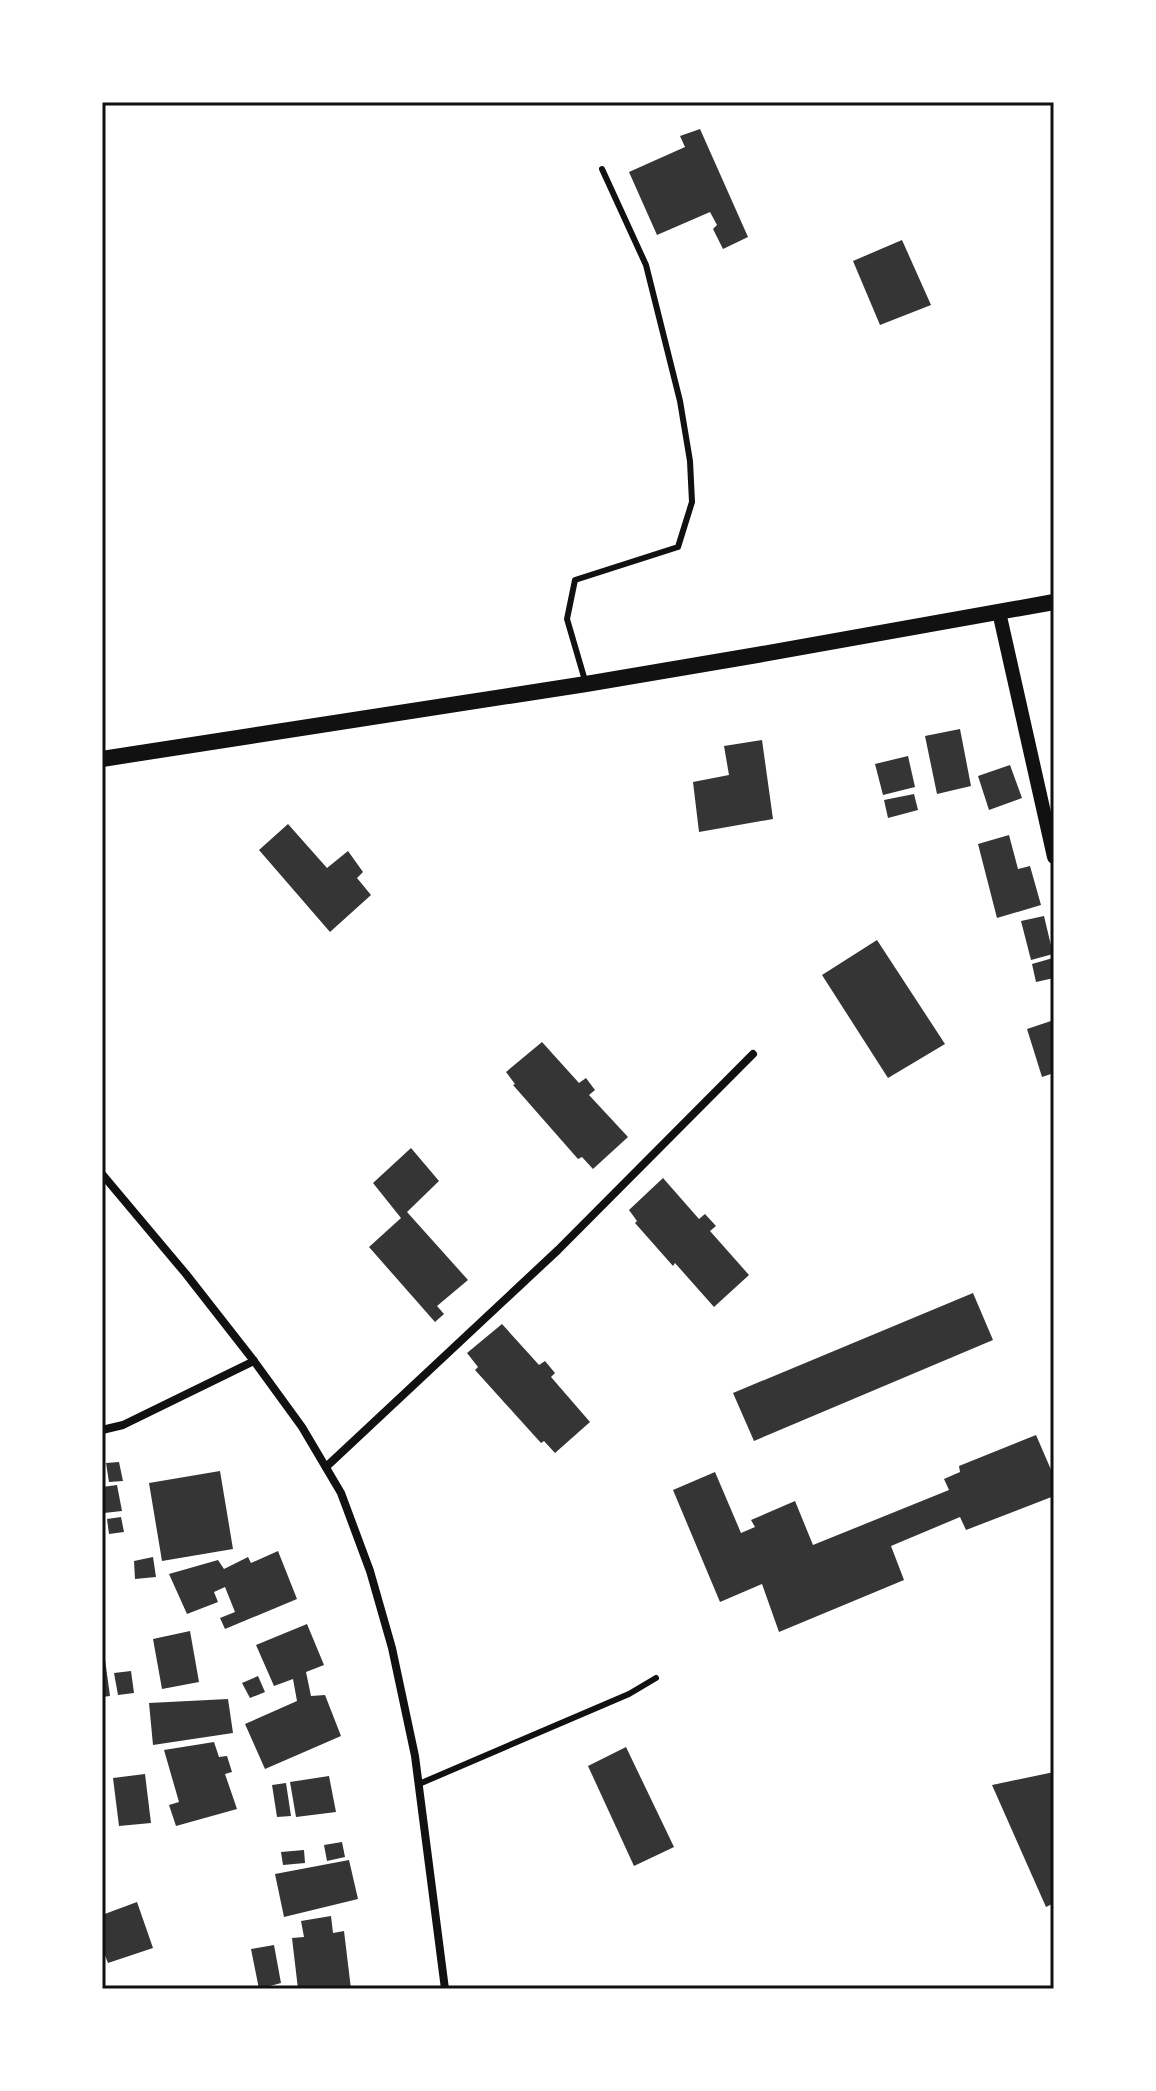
<svg xmlns="http://www.w3.org/2000/svg" width="1156" height="2091" font-family="Helvetica,sans-serif">
	<rect width="100%" height="100%" fill="#fff"/>
	<g fill="#353535">
		<path d="M 700,129 L 748,237 L 723,249 L 713,229 L 717,225 L 710,212 L 657,235 L 629,172 L 685,147 L 680,136 Z"/>
		<path d="M 902,240 L 931,305 L 880,325 L 853,261 Z"/>
		<path d="M 960,729 L 971,786 L 937,794 L 925,736 Z"/>
		<path d="M 762,740 L 773,819 L 699,832 L 693,782 L 729,775 L 724,746 Z"/>
		<path d="M 908,756 L 915,787 L 883,795 L 875,764 Z"/>
		<path d="M 1010,765 L 1022,798 L 989,810 L 978,776 Z"/>
		<path d="M 914,794 L 918,810 L 888,818 L 884,800 Z"/>
		<path d="M 288,824 L 327,868 L 348,851 L 363,872 L 357,878 L 371,895 L 330,932 L 259,850 Z"/>
		<path d="M 1009,835 L 1018,869 L 1030,866 L 1041,905 L 997,918 L 978,844 Z"/>
		<path d="M 1044,916 L 1053,954 L 1031,960 L 1021,921 Z"/>
		<path d="M 877,940 L 945,1044 L 888,1078 L 822,975 Z"/>
		<path d="M 1053,958 L 1054,978 L 1036,982 L 1032,964 Z"/>
		<path d="M 1054,1020 L 1054,1073 L 1042,1077 L 1027,1029 Z"/>
		<path d="M 542,1042 L 579,1083 L 586,1078 L 595,1090 L 589,1095 L 628,1137 L 593,1169 L 582,1157 L 578,1159 L 513,1085 L 515,1084 L 506,1072 Z"/>
		<path d="M 411,1148 L 439,1181 L 407,1212 L 468,1280 L 437,1306 L 444,1314 L 435,1322 L 369,1247 L 401,1218 L 373,1183 Z"/>
		<path d="M 663,1178 L 699,1219 L 705,1214 L 716,1226 L 710,1231 L 749,1275 L 714,1307 L 675,1263 L 673,1266 L 635,1223 L 637,1221 L 629,1210 Z"/>
		<path d="M 973,1293 L 993,1340 L 754,1441 L 733,1393 Z"/>
		<path d="M 502,1324 L 539,1365 L 545,1361 L 555,1373 L 551,1377 L 590,1422 L 555,1453 L 544,1441 L 541,1443 L 475,1370 L 478,1367 L 467,1353 Z"/>
		<path d="M 1036,1435 L 1052,1472 L 1054,1471 L 1054,1496 L 966,1530 L 960,1517 L 891,1546 L 904,1580 L 779,1632 L 762,1584 L 720,1602 L 673,1490 L 715,1472 L 741,1533 L 755,1527 L 751,1520 L 795,1501 L 813,1545 L 949,1490 L 944,1479 L 960,1472 L 959,1466 Z"/>
		<path d="M 119,1462 L 123,1481 L 109,1482 L 106,1463 Z"/>
		<path d="M 220,1471 L 233,1549 L 162,1561 L 149,1483 Z"/>
		<path d="M 117,1485 L 122,1511 L 104,1513 L 102,1487 Z"/>
		<path d="M 121,1517 L 124,1532 L 109,1534 L 107,1519 Z"/>
		<path d="M 278,1551 L 297,1599 L 225,1629 L 220,1618 L 235,1612 L 225,1587 L 214,1592 L 218,1602 L 187,1614 L 169,1574 L 218,1560 L 224,1569 L 248,1557 L 251,1563 Z"/>
		<path d="M 153,1557 L 156,1577 L 135,1579 L 134,1561 Z"/>
		<path d="M 307,1624 L 324,1665 L 306,1672 L 311,1696 L 325,1695 L 341,1736 L 265,1769 L 245,1724 L 297,1701 L 293,1679 L 274,1686 L 256,1645 Z"/>
		<path d="M 190,1631 L 199,1682 L 162,1689 L 153,1639 Z"/>
		<path d="M 102,1652 L 104,1652 L 110,1696 L 102,1697 Z"/>
		<path d="M 131,1671 L 134,1693 L 118,1695 L 114,1673 Z"/>
		<path d="M 258,1676 L 265,1692 L 250,1698 L 242,1683 Z"/>
		<path d="M 228,1699 L 233,1733 L 153,1745 L 149,1703 Z"/>
		<path d="M 214,1742 L 219,1757 L 227,1756 L 232,1772 L 225,1774 L 237,1809 L 176,1826 L 169,1805 L 179,1802 L 164,1750 Z"/>
		<path d="M 626,1747 L 674,1847 L 634,1866 L 588,1766 Z"/>
		<path d="M 1054,1772 L 1054,1903 L 1046,1907 L 992,1785 Z"/>
		<path d="M 145,1774 L 151,1823 L 119,1826 L 113,1778 Z"/>
		<path d="M 329,1776 L 336,1812 L 296,1817 L 290,1782 Z"/>
		<path d="M 286,1783 L 291,1816 L 277,1817 L 272,1785 Z"/>
		<path d="M 342,1842 L 345,1857 L 327,1861 L 324,1845 Z"/>
		<path d="M 304,1850 L 305,1863 L 283,1865 L 281,1852 Z"/>
		<path d="M 349,1860 L 358,1899 L 284,1917 L 275,1874 Z"/>
		<path d="M 137,1902 L 153,1948 L 108,1963 L 102,1948 L 102,1915 Z"/>
		<path d="M 331,1916 L 333,1933 L 344,1931 L 351,1989 L 298,1989 L 292,1938 L 304,1937 L 301,1921 Z"/>
		<path d="M 274,1945 L 281,1983 L 259,1989 L 251,1949 Z"/>
	</g>
	<g fill="none" stroke-linecap="round" stroke-linejoin="round">
		<g stroke="#111" stroke-width="6">
			<path d="M 586,684 L 567,619 L 575,580 L 678,547 L 692,502 L 690,461 L 680,401 L 646,265 L 602,169"/>
			<path d="M 419,1784 L 629,1694 L 656,1678"/>
		</g>
		<g stroke="#111" stroke-width="8">
			<path d="M 102,1174 L 186,1274 L 254,1361 L 302,1427 L 341,1493 L 370,1571 L 392,1648 L 415,1756 L 445,1989"/>
			<path d="M 102,1430 L 123,1425 L 254,1361"/>
			<path d="M 326,1467 L 558,1250 L 753,1054"/>
		</g>
		<path stroke="#111" stroke-width="14" d="M 999,612 L 1054,857"/>
		<path stroke="#111" stroke-width="16" d="M 102,759 L 586,684 L 757,655 L 1054,602"/>
	</g>
	<rect width="1156" height="2091" fill="none" stroke="#ffffff" stroke-width="208"/>
	<rect x="104" y="104" width="948" height="1883" fill="none" stroke="#111" stroke-width="3"/>
</svg>
